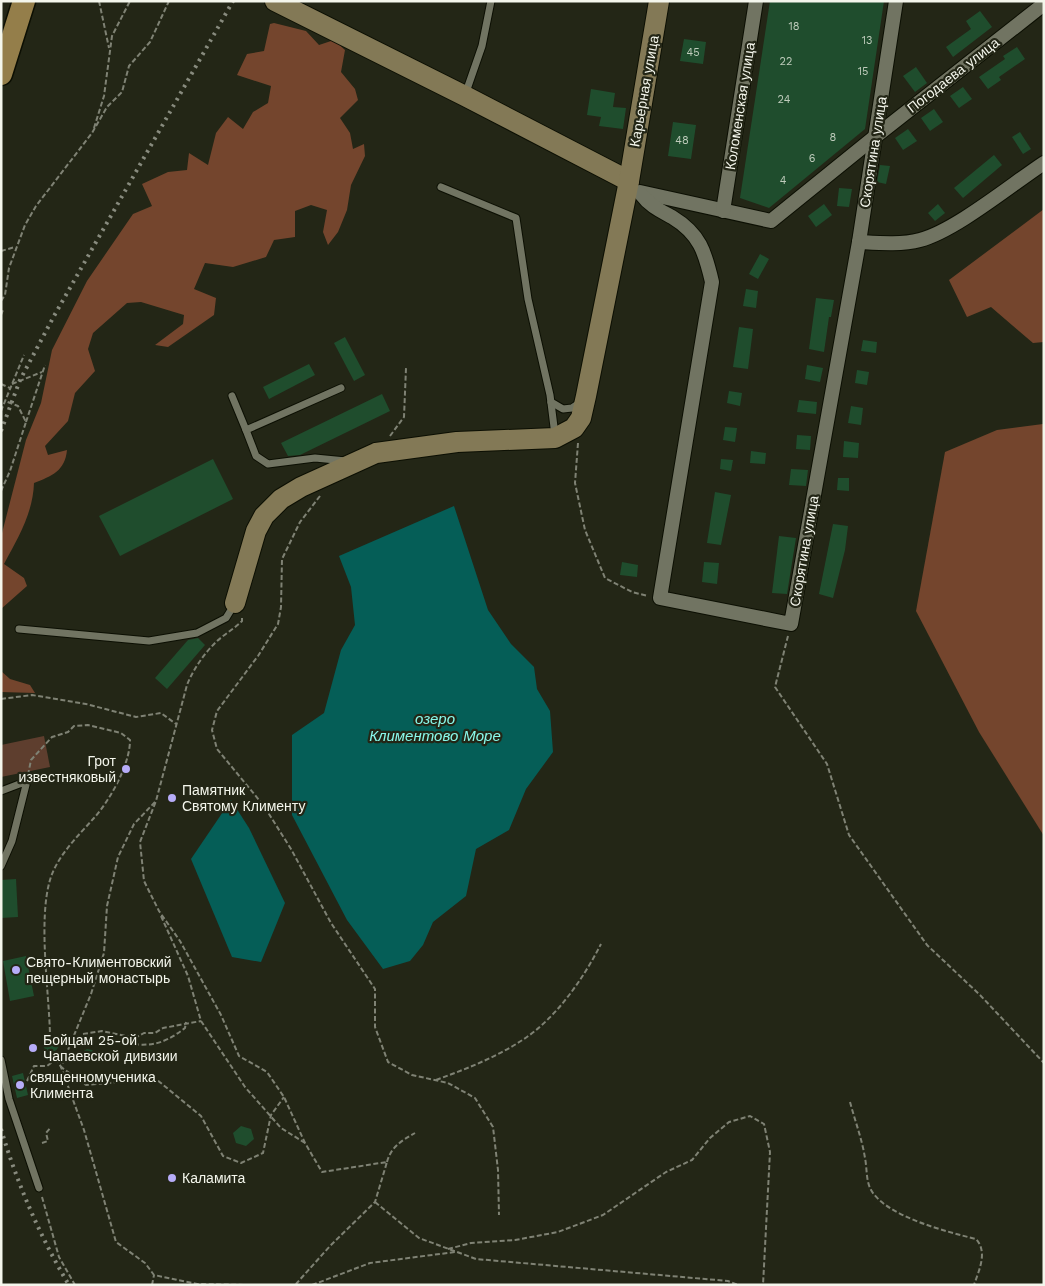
<svg xmlns="http://www.w3.org/2000/svg" width="1045" height="1286" font-family="'Work Sans',sans-serif">
	<rect width="100%" height="100%" fill="#232616"/>
	<path fill="#5e3e2e" d="M 44,736 L 50,767 L 1,777 L 1,745 Z"/>
	<g fill="#74452d">
		<path d="M 274,23 L 306,31 L 319,45 L 334,40 L 345,50 L 341,72 L 355,89 L 358,100 L 340,118 L 350,133 L 353,149 L 364,144 L 365,156 L 351,185 L 347,210 L 338,232 L 328,245 L 323,232 L 327,210 L 311,205 L 295,211 L 295,237 L 274,240 L 266,257 L 233,267 L 205,263 L 194,289 L 216,298 L 214,315 L 168,347 L 155,345 L 183,324 L 184,315 L 141,302 L 127,303 L 93,333 L 88,349 L 95,371 L 75,393 L 68,421 L 45,446 L 48,455 L 67,450 C 65,471 52,476 34,483 C 33,513 18,538 4,564 L 24,578 L 27,586 L 1,609 L 1,537 L 26,440 L 41,403 L 52,350 L 87,281 L 133,214 L 152,206 L 142,184 L 168,172 L 187,170 L 189,153 L 208,165 L 216,133 L 228,117 L 243,129 L 253,112 L 268,103 L 271,86 L 237,75 L 247,54 L 264,51 L 270,24 Z"/>
		<path d="M 1044,209 L 1044,342 L 1033,343 L 991,307 L 967,317 L 949,280 Z"/>
		<path d="M 1043,424 L 1044,424 L 1044,836 L 979,732 L 916,611 L 945,452 L 997,430 Z"/>
		<path d="M 1,671 L 10,679 L 30,685 L 35,693 L 1,692 Z"/>
	</g>
	<g fill="#055e57">
		<path d="M 454,506 L 488,610 L 511,644 L 534,667 L 537,689 L 550,711 L 553,752 L 526,789 L 509,830 L 476,849 L 466,896 L 433,922 L 423,945 L 410,961 L 383,969 L 347,920 L 292,815 L 292,735 L 324,713 L 341,650 L 355,625 L 351,587 L 339,556 Z"/>
		<path d="M 231,800 L 249,828 L 285,903 L 261,962 L 232,957 L 191,859 Z"/>
	</g>
	<g fill="#1f4d2d">
		<path d="M 770,1 L 884,1 L 865,129 L 769,208 L 740,198 Z"/>
		<path d="M 980,11 L 992,27 L 953,57 L 946,47 L 971,29 L 966,21 Z"/>
		<path d="M 684,39 L 706,42 L 703,64 L 680,61 Z"/>
		<path d="M 1017,47 L 1025,59 L 999,77 L 1001,80 L 988,89 L 979,77 L 1005,59 L 1003,56 Z"/>
		<path d="M 916,67 L 927,83 L 915,92 L 903,76 Z"/>
		<path d="M 963,87 L 972,99 L 959,108 L 950,96 Z"/>
		<path d="M 591,89 L 615,93 L 613,107 L 626,108 L 623,129 L 599,126 L 601,117 L 587,115 Z"/>
		<path d="M 934,109 L 943,122 L 930,131 L 921,118 Z"/>
		<path d="M 673,122 L 696,125 L 691,159 L 668,156 Z"/>
		<path d="M 908,129 L 917,141 L 903,150 L 895,138 Z"/>
		<path d="M 1020,132 L 1031,149 L 1023,154 L 1012,137 Z"/>
		<path d="M 994,155 L 1002,165 L 963,198 L 954,188 Z"/>
		<path d="M 880,165 L 890,166 L 886,184 L 877,182 Z"/>
		<path d="M 839,188 L 852,189 L 849,207 L 837,206 Z"/>
		<path d="M 824,204 L 832,215 L 816,227 L 808,216 Z"/>
		<path d="M 938,204 L 945,213 L 935,221 L 928,213 Z"/>
		<path d="M 760,254 L 769,259 L 758,279 L 749,274 Z"/>
		<path d="M 746,289 L 758,291 L 756,308 L 743,306 Z"/>
		<path d="M 816,298 L 834,300 L 831,317 L 829,317 L 824,352 L 809,349 Z"/>
		<path d="M 739,327 L 753,329 L 748,369 L 733,367 Z"/>
		<path d="M 345,337 L 365,375 L 354,381 L 334,343 Z"/>
		<path d="M 863,340 L 877,342 L 876,353 L 861,351 Z"/>
		<path d="M 309,364 L 315,375 L 269,399 L 263,387 Z"/>
		<path d="M 807,365 L 823,368 L 820,382 L 805,379 Z"/>
		<path d="M 857,370 L 869,372 L 867,385 L 855,383 Z"/>
		<path d="M 729,391 L 742,393 L 740,406 L 727,403 Z"/>
		<path d="M 382,394 L 390,411 L 300,455 L 288,456 L 281,443 Z"/>
		<path d="M 799,400 L 817,402 L 816,414 L 797,412 Z"/>
		<path d="M 851,406 L 863,408 L 861,425 L 848,423 Z"/>
		<path d="M 725,427 L 737,428 L 735,442 L 723,440 Z"/>
		<path d="M 797,435 L 811,436 L 810,450 L 796,449 Z"/>
		<path d="M 844,441 L 859,443 L 858,458 L 843,457 Z"/>
		<path d="M 751,451 L 766,453 L 765,464 L 750,463 Z"/>
		<path d="M 213,459 L 233,499 L 120,556 L 99,516 Z"/>
		<path d="M 721,459 L 733,460 L 731,471 L 720,469 Z"/>
		<path d="M 791,469 L 808,470 L 806,486 L 789,485 Z"/>
		<path d="M 838,478 L 849,478 L 849,491 L 837,490 Z"/>
		<path d="M 715,492 L 731,495 L 721,545 L 707,543 Z"/>
		<path d="M 833,524 L 848,526 L 845,550 L 833,598 L 819,594 Z"/>
		<path d="M 779,536 L 796,538 L 787,594 L 772,593 Z"/>
		<path d="M 622,562 L 638,565 L 637,577 L 620,575 Z"/>
		<path d="M 704,562 L 719,563 L 717,584 L 702,582 Z"/>
		<path d="M 198,638 L 205,645 L 167,689 L 155,678 L 188,640 Z"/>
		<path d="M 16,879 L 18,917 L 1,918 L 1,880 Z"/>
		<path d="M 26,956 L 34,996 L 10,1001 L 3,961 Z"/>
		<circle cx="51" cy="1044" r="8"/>
		<path d="M 87,1049 L 92,1050 L 96,1054 L 94,1063 L 81,1057 L 82,1052 Z"/>
		<path d="M 23,1073 L 28,1095 L 17,1098 L 12,1076 Z"/>
		<path d="M 241,1126 L 251,1129 L 254,1139 L 246,1146 L 236,1143 L 233,1133 Z"/>
	</g>
	<g fill="none" stroke-linecap="round" stroke-linejoin="round">
		<defs>
			<g id="lane">
				<path d="M 465,95 L 482,46 L 491,1"/>
				<path d="M 441,187 L 516,218 L 528,299 L 550,395 L 555,435"/>
				<path d="M 341,388 L 246,430 L 256,456 L 268,464 L 315,458 L 346,461"/>
				<path d="M 232,396 L 246,430"/>
				<path d="M 551,402 L 563,409 L 572,408 L 581,402"/>
				<path d="M 19,629 L 149,641 L 197,633 L 226,618 L 234,605"/>
				<path d="M 1,791 L 22,783 L 26,785 L 12,841 L 1,866"/>
				<path d="M 1,1060 L 9,1099 L 39,1188"/>
			</g>
			<g id="street">
				<path d="M 640,192 L 771,221 L 876,136 L 1044,4"/>
				<path d="M 641,194 C 650,206 659,210 672,217 C 700,234 705,252 712,282 L 660,598 L 791,624 L 859,242 L 896,1"/>
				<path d="M 723,211 L 756,1"/>
				<path d="M 859,242 C 878,243 901,245 920,240 C 955,231 1012,184 1044,163"/>
			</g>
			<g id="secondary">
				<path d="M 275,1 L 465,96 L 629,181"/>
				<path d="M 235,603 L 256,531 L 264,516 L 281,499 L 301,487 L 376,453 L 457,442 L 555,438 L 574,428 L 581,418 L 586,396 L 629,181 L 659,1"/>
			</g>
			<path id="primary" d="M 1,74 L 24,1"/>
		</defs>
		<use href="#lane" stroke="#0c0f03" stroke-width="9"/>
		<use href="#street" stroke="#0c0f03" stroke-width="16"/>
		<use href="#secondary" stroke="#0c0f03" stroke-width="22"/>
		<use href="#primary" stroke="#0c0f03" stroke-width="25"/>
		<g stroke="#7f8274" stroke-width="2" stroke-dasharray="5 2.5" stroke-linecap="butt">
			<path d="M 99,1 L 109,48"/>
			<path d="M 94,128 L 104,96 L 112,36 L 130,1"/>
			<path d="M 1,251 L 15,247"/>
			<path d="M 1,301 L 5,295 L 9,268 L 25,225 L 36,206 L 92,133 L 107,107 L 122,92 L 129,66 L 150,42 L 169,1"/>
			<path d="M 1,315 L 3,310"/>
			<path d="M 1,384 L 10,388"/>
			<path d="M 12,384 L 42,372"/>
			<path d="M 1,411 L 24,355"/>
			<path d="M 26,422 L 45,365"/>
			<path d="M 390,436 L 404,417 L 406,368"/>
			<path d="M 578,443 L 575,483 L 585,530 L 605,578 L 632,592 L 648,596"/>
			<path d="M 1,491 L 10,471 L 26,422 L 18,406 L 5,401"/>
			<path d="M 320,496 L 300,522 L 282,559 L 281,607 L 278,624 L 258,656 L 217,711 L 212,730 L 217,749 L 264,806 L 291,849 L 331,923 L 375,989 L 375,1027 L 388,1062 L 412,1075 L 448,1083 L 475,1098 L 493,1127 L 498,1170 L 499,1215"/>
			<path d="M 242,618 L 242,621 C 234,629 223,635 215,643 C 203,655 193,670 187,685 L 156,801 L 140,842 L 144,881 L 159,911 L 180,941 L 221,1015 L 239,1056 L 267,1072 L 284,1097 L 305,1143 L 322,1172 L 387,1162 L 375,1202 L 330,1246 L 296,1284 L 293,1285"/>
			<path d="M 788,636 L 775,687 L 827,764 L 849,835 L 927,945 L 980,995 L 1044,1063"/>
			<path d="M 1,699 L 32,695 L 86,704 L 136,717 L 161,713 L 176,724"/>
			<path d="M 28,775 L 31,760 L 52,737 L 68,732 L 74,726 L 88,725 L 121,733 L 130,740 C 130,765 110,800 94,818 C 78,836 57,856 50,880 C 38,921 49,991 50,1035"/>
			<path d="M 155,802 L 134,824 L 118,857 L 107,906 L 104,953 L 91,994 L 61,1067 L 86,1085 L 156,1079 L 201,1116 L 223,1156 L 241,1163 L 263,1153 L 271,1115 L 284,1097"/>
			<path d="M 161,916 L 188,976 L 201,1021 L 245,1087 L 281,1128 L 305,1143"/>
			<path d="M 83,1034 L 102,1031 L 135,1038 L 144,1033 L 155,1033 L 163,1028 L 201,1021"/>
			<path d="M 119,1043 C 149,1046 160,1047 185,1028 L 186,1022"/>
			<path d="M 52,1052 L 61,1067 L 84,1130 L 116,1242 L 145,1263 L 154,1275 L 197,1284 L 250,1285"/>
			<path d="M 436,1080 C 466,1069 497,1057 524,1039 C 557,1017 583,979 601,944"/>
			<path d="M 27,1081 L 34,1066 L 47,1066 L 55,1060"/>
			<path d="M 850,1102 C 855,1121 862,1139 865,1158 C 867,1168 866,1179 870,1188 C 883,1216 948,1232 976,1239 C 988,1252 979,1270 974,1285"/>
			<path d="M 42,1143 L 48,1141 L 46,1133 L 51,1127"/>
			<path d="M 387,1162 C 391,1147 401,1141 415,1133"/>
			<path d="M 42,1197 L 59,1257 L 75,1285"/>
			<path d="M 375,1202 L 419,1238 L 476,1259 L 728,1281 L 738,1285"/>
			<path d="M 448,1249 L 471,1243 L 515,1240 L 558,1232 L 603,1215 L 666,1172 L 692,1160 L 710,1138 L 729,1122 L 750,1116 L 764,1124 L 770,1152 L 763,1285"/>
			<path d="M 152,1285 L 154,1275"/>
			<path d="M 312,1285 L 370,1263 L 455,1252"/>
		</g>
		<use href="#lane" stroke="#717462" stroke-width="7"/>
		<use href="#street" stroke="#717462" stroke-width="14"/>
		<use href="#secondary" stroke="#837956" stroke-width="20"/>
		<use href="#primary" stroke="#947e4a" stroke-width="22"/>
		<g stroke="#888b7e" stroke-width="4" stroke-dasharray="2.5 5" stroke-linecap="butt">
			<path d="M 1,431 L 20,380 L 54,316 L 233,1"/>
			<path d="M 1,1129 C 17,1183 40,1237 69,1285"/>
		</g>
	</g>
	<g fill="#b6acf8" stroke="#232616" stroke-width="2">
		<circle cx="126" cy="769" r="5"/>
		<circle cx="172" cy="798" r="5"/>
		<circle cx="16" cy="970" r="5"/>
		<circle cx="33" cy="1048" r="5"/>
		<circle cx="20" cy="1085" r="5"/>
		<circle cx="172" cy="1178" r="5"/>
	</g>
	<g text-anchor="middle" stroke-width="4.5" stroke-linejoin="round" paint-order="stroke">
		<g font-size="11" fill="#bfccbc">
			<text x="794" y="30">18</text>
			<text x="867" y="44">13</text>
			<text x="693" y="56">45</text>
			<text x="786" y="65">22</text>
			<text x="863" y="75">15</text>
			<text x="784" y="103">24</text>
			<text x="833" y="141">8</text>
			<text x="682" y="144">48</text>
			<text x="812" y="162">6</text>
			<text x="783" y="184">4</text>
		</g>
		<g font-size="14" fill="#f4f6ec" stroke="#232616">
			<text transform="translate(953 75) rotate(-38)" y="5">Погодаева улица</text>
			<text transform="translate(644 91) rotate(-80)" y="5">Карьерная улица</text>
			<text transform="translate(740 106) rotate(-81)" y="5">Коломенская улица</text>
			<text transform="translate(873 152) rotate(-81)" y="5">Скорятина улица</text>
			<text transform="translate(804 551) rotate(-80)" y="5">Скорятина улица</text>
		</g>
		<g font-size="14" fill="#f4f6ec" stroke="#232616" text-anchor="start">
			<text x="116" y="766" text-anchor="end">Грот<tspan x="116" dy="16">известняковый</tspan></text>
			<text x="182" y="795">Памятник<tspan x="182" dy="16">Святому Клименту</tspan></text>
			<text x="26" y="967">Свято-Климентовский<tspan x="26" dy="16">пещерный монастырь</tspan></text>
			<text x="43" y="1045">Бойцам 25-ой<tspan x="43" dy="16">Чапаевской дивизии</tspan></text>
			<text x="30" y="1082">священномученика<tspan x="30" dy="16">Климента</tspan></text>
			<text x="182" y="1183">Каламита</text>
		</g>
		<g font-size="15" font-style="italic" fill="#89f9eb" stroke="#232616">
			<text x="435" y="724">озеро<tspan x="435" dy="17">Климентово Море</tspan></text>
		</g>
	</g>
	<rect width="1045" height="1286" fill="none" stroke="#f4f6ec" stroke-width="5"/>
</svg>
